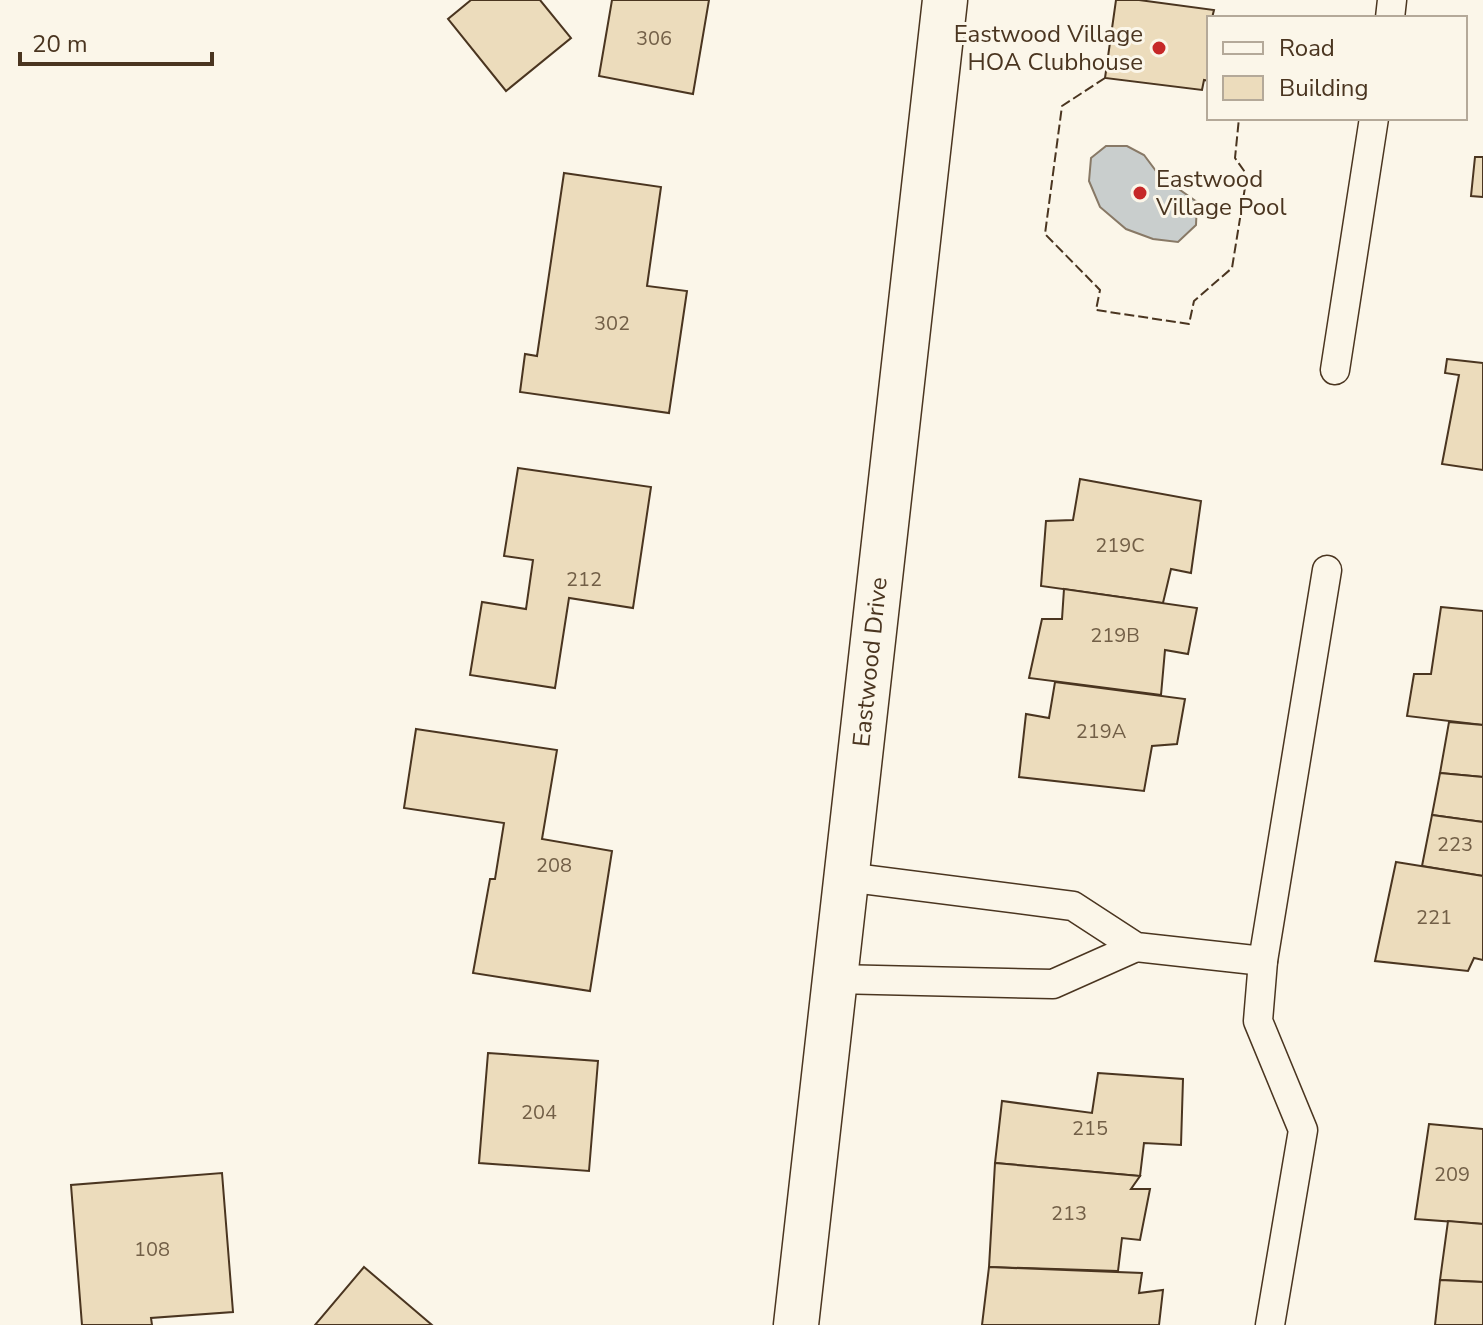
<svg xmlns="http://www.w3.org/2000/svg" width="1483" height="1325" font-family="'Nunito Sans',sans-serif">
	<rect width="100%" height="100%" fill="#fbf6e9"/>
	<path fill="#c9cecd" stroke="#887966" stroke-width="2" d="M 1106,146 L 1127,146 L 1144,155 L 1159,175 L 1197,202 L 1196,225 L 1178,242 L 1153,239 L 1126,229 L 1100,207 L 1089,181 L 1091,158 Z"/>
	<g fill="#ecdcbc" stroke="#4a3520" stroke-width="2">
		<path d="M 471,0 L 540,0 L 571,38 L 506,91 L 448,19 Z"/>
		<path d="M 612,0 L 709,0 L 693,94 L 599,76 Z"/>
		<path d="M 1116,0 L 1139,0 L 1214,10 L 1212,18 L 1209,18 L 1209,81 L 1204,80 L 1202,90 L 1105,78 Z"/>
		<path d="M 1475,157 L 1483,157 L 1483,197 L 1471,196 Z"/>
		<path d="M 564,173 L 661,187 L 647,286 L 687,291 L 669,413 L 520,392 L 525,354 L 537,356 Z"/>
		<path d="M 1447,359 L 1483,363 L 1483,470 L 1442,464 L 1459,375 L 1445,373 Z"/>
		<path d="M 518,468 L 651,487 L 633,608 L 569,598 L 555,688 L 470,675 L 482,602 L 526,609 L 533,560 L 504,556 Z"/>
		<path d="M 1080,479 L 1201,501 L 1191,573 L 1171,569 L 1163,603 L 1041,586 L 1046,521 L 1073,520 Z"/>
		<path d="M 1064,589 L 1197,608 L 1188,654 L 1165,650 L 1161,695 L 1029,678 L 1042,619 L 1062,619 Z"/>
		<path d="M 1441,607 L 1483,611 L 1483,725 L 1407,716 L 1414,674 L 1431,674 Z"/>
		<path d="M 1055,682 L 1185,699 L 1177,744 L 1152,746 L 1144,791 L 1019,777 L 1026,714 L 1049,718 Z"/>
		<path d="M 1449,722 L 1483,725 L 1483,777 L 1440,773 Z"/>
		<path d="M 416,729 L 557,750 L 542,839 L 612,851 L 590,991 L 473,973 L 490,879 L 495,879 L 504,823 L 404,808 Z"/>
		<path d="M 1440,773 L 1483,777 L 1483,822 L 1432,815 Z"/>
		<path d="M 1432,815 L 1483,822 L 1483,876 L 1422,866 Z"/>
		<path d="M 1396,862 L 1483,876 L 1483,960 L 1474,958 L 1468,971 L 1375,961 Z"/>
		<path d="M 488,1053 L 598,1061 L 589,1171 L 479,1163 Z"/>
		<path d="M 1098,1073 L 1183,1079 L 1181,1145 L 1144,1143 L 1140,1176 L 995,1163 L 1002,1101 L 1092,1113 Z"/>
		<path d="M 1429,1124 L 1483,1129 L 1483,1224 L 1415,1219 Z"/>
		<path d="M 995,1163 L 1140,1176 L 1131,1189 L 1150,1189 L 1140,1240 L 1122,1238 L 1118,1271 L 989,1267 Z"/>
		<path d="M 222,1173 L 233,1312 L 151,1318 L 152,1325 L 82,1325 L 71,1185 Z"/>
		<path d="M 1448,1221 L 1483,1224 L 1483,1282 L 1440,1280 Z"/>
		<path d="M 364,1267 L 432,1325 L 315,1325 Z"/>
		<path d="M 989,1267 L 1142,1273 L 1139,1293 L 1163,1290 L 1159,1325 L 982,1325 Z"/>
		<path d="M 1440,1280 L 1483,1282 L 1483,1325 L 1435,1325 Z"/>
	</g>
	<g fill="none" stroke-linecap="round" stroke-linejoin="round">
		<defs>
			<g id="service">
				<path d="M 1390,18 L 1392,0"/>
				<path d="M 1335,370 L 1374,118"/>
				<path d="M 846,877 L 1073,906 L 1136,947 L 1263,961"/>
				<path d="M 834,979 L 1053,984 L 1136,947"/>
				<path d="M 1270,1325 L 1303,1130 L 1258,1021 L 1263,961 L 1327,570"/>
			</g>
			<path id="minor" d="M 796,1325 L 945,0"/>
		</defs>
		<use href="#service" stroke="#4a3520" stroke-width="31"/>
		<use href="#minor" stroke="#4a3520" stroke-width="47"/>
		<use href="#service" stroke="#fbf6e9" stroke-width="28"/>
		<use href="#minor" stroke="#fbf6e9" stroke-width="44"/>
		<path stroke="#4a3520" stroke-width="2" stroke-dasharray="10 4" stroke-linecap="butt" d="M 1105,78 L 1062,106 L 1045,234 L 1100,290 L 1096,310 L 1189,324 L 1194,301 L 1232,268 L 1247,175 L 1235,158 L 1239,118"/>
	</g>
	<g fill="#c62828" stroke="#fbf6e9" stroke-width="3">
		<circle cx="1159" cy="48" r="8"/>
		<circle cx="1140" cy="193" r="8"/>
	</g>
	<g text-anchor="middle" stroke-width="6" stroke-linejoin="round" paint-order="stroke">
		<g font-size="20" fill="#725f47">
			<text x="654" y="45">306</text>
			<text x="612" y="330">302</text>
			<text x="1120" y="552">219C</text>
			<text x="584" y="586">212</text>
			<text x="1115" y="642">219B</text>
			<text x="1101" y="738">219A</text>
			<text x="1455" y="851">223</text>
			<text x="554" y="872">208</text>
			<text x="1434" y="924">221</text>
			<text x="539" y="1119">204</text>
			<text x="1090" y="1135">215</text>
			<text x="1452" y="1181">209</text>
			<text x="1069" y="1220">213</text>
			<text x="152" y="1256">108</text>
		</g>
		<g font-size="24" fill="#4a3520" stroke="#fbf6e9" text-anchor="end">
			<text x="1143" y="42">Eastwood Village<tspan x="1143" dy="28">HOA Clubhouse</tspan></text>
			<text x="1156" y="187" text-anchor="start">Eastwood<tspan x="1156" dy="28">Village Pool</tspan></text>
		</g>
		<g font-size="24" fill="#4a3520" stroke="#fbf6e9">
			<text transform="translate(870 662) rotate(-84)" y="8">Eastwood Drive</text>
		</g>
	</g>
	<rect x="1207" y="16" width="260" height="104" fill="#fbf6e9" stroke="#b4a999" stroke-width="2"/>
	<rect x="1223" y="42" width="40" height="12" fill="#fbf6e9" stroke="#b4a999" stroke-width="2"/>
	<text x="1279" y="56" font-size="24" fill="#4a3520">Road</text>
	<rect x="1223" y="76" width="40" height="24" fill="#ecdcbc" stroke="#b4a999" stroke-width="2"/>
	<text x="1279" y="96" font-size="24" fill="#4a3520">Building</text>
	<path d="M20 52v12h192v-12" fill="none" stroke="#4a3520" stroke-width="4"/>
	<text x="32" y="52" font-size="24" fill="#4a3520" stroke="#fbf6e9" stroke-width="6" paint-order="stroke">20 m</text>
</svg>
